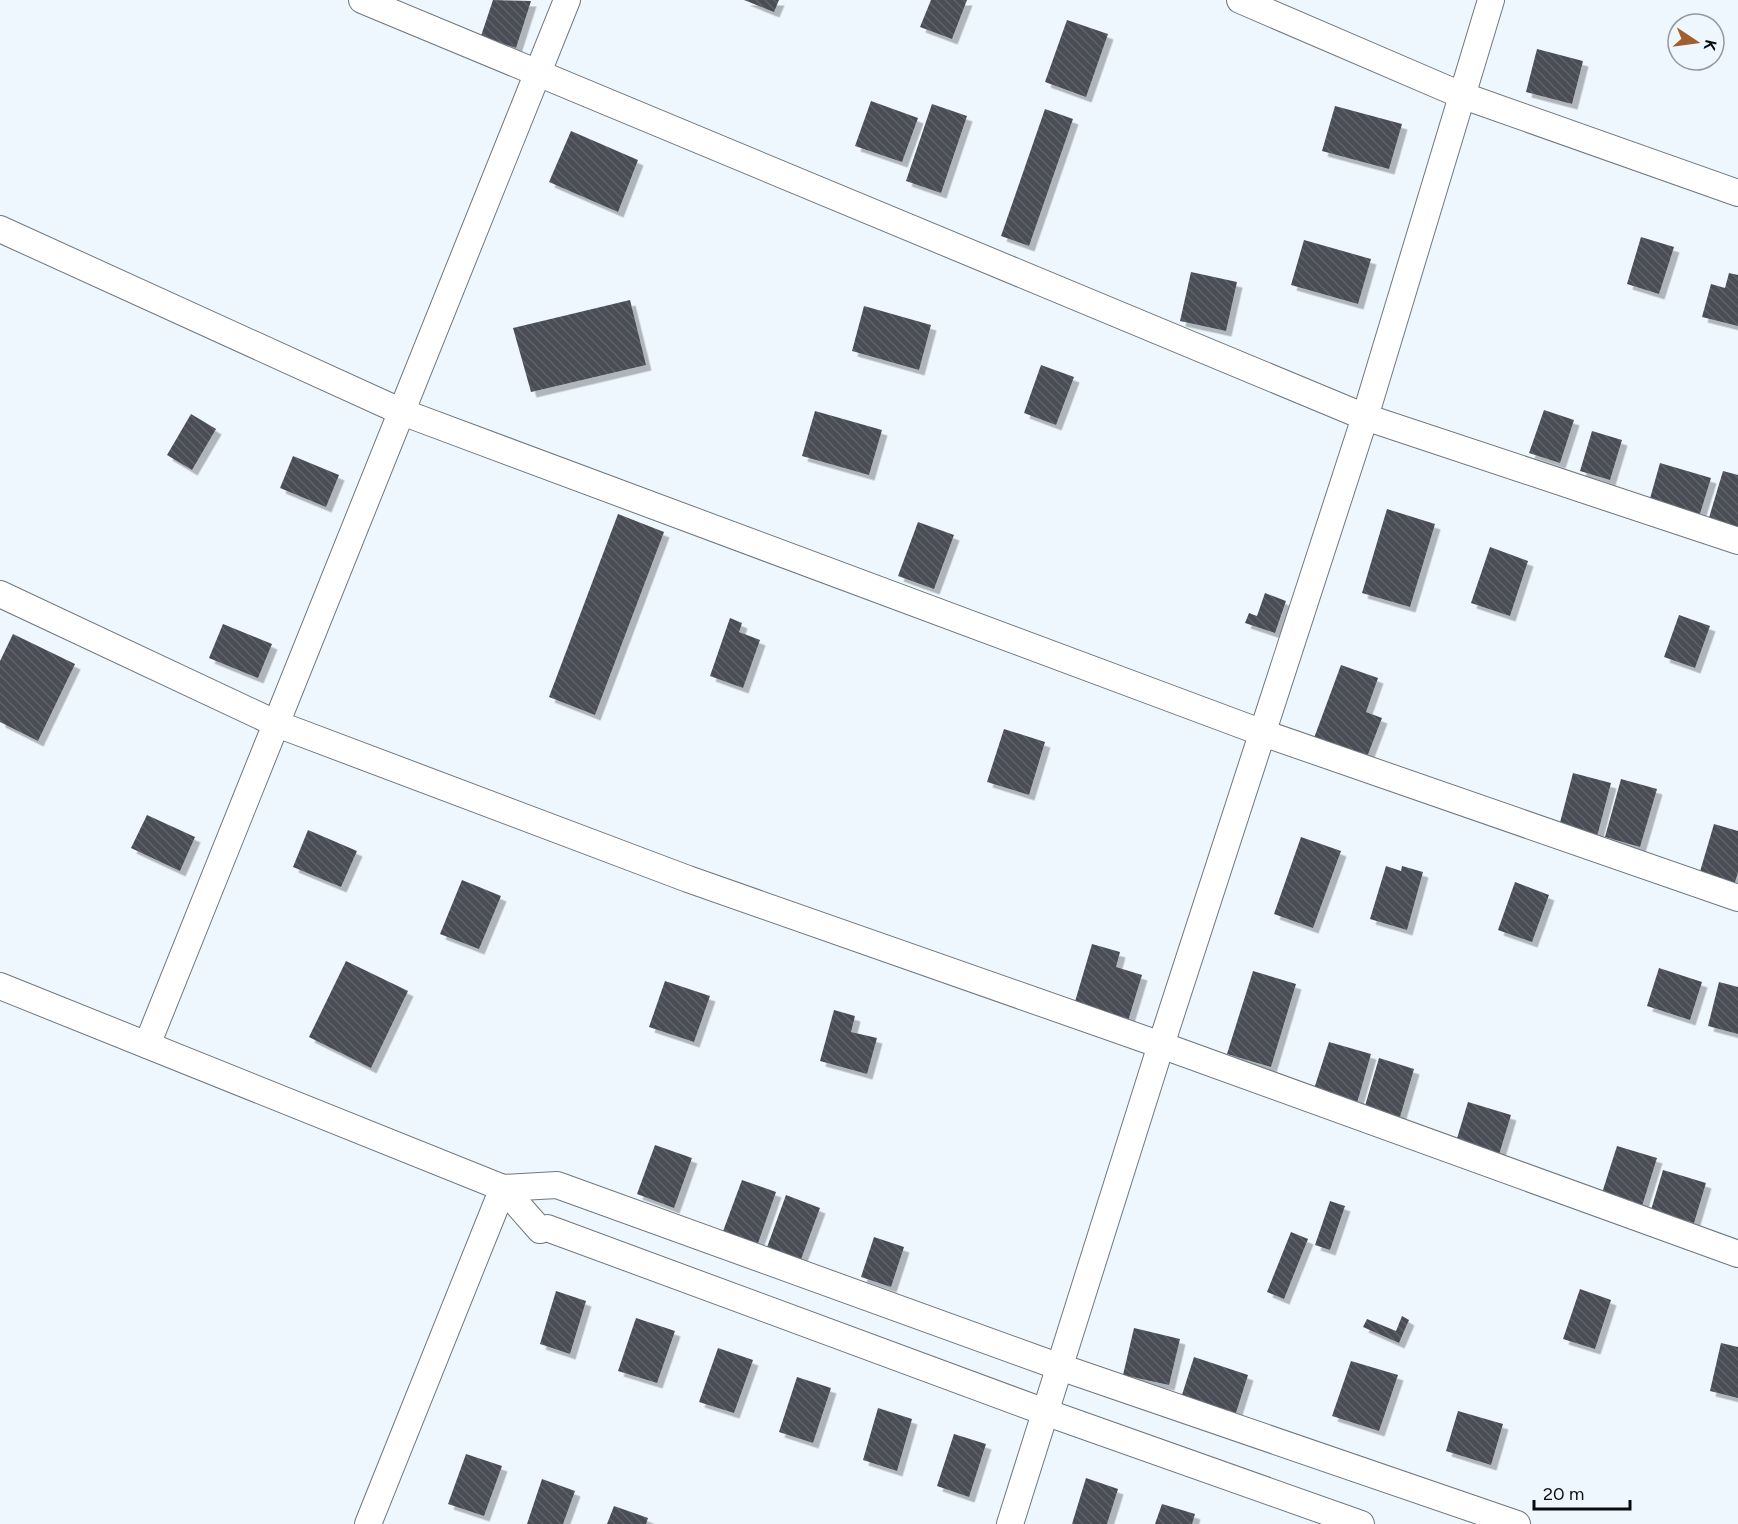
<svg xmlns="http://www.w3.org/2000/svg" width="1738" height="1524" font-family="Figtree,sans-serif">
	<defs>
		<pattern id="building-back-hatch" width="6" height="6" patternUnits="userSpaceOnUse" patternTransform="scale(1.5)"><rect width="6" height="6" fill="#4b4d57"/><path d="M-1 5l2 2M0 0l6 6M5-1l2 2" fill="none" stroke="#60626a"/></pattern>
		<filter id="shadow"><feDropShadow dx="5.5" dy="5.5" stdDeviation="0" flood-color="#0004"/></filter>
	</defs>
	<rect width="100%" height="100%" fill="#eff7fe"/>
	<g fill="url(#building-back-hatch)" filter="url(#shadow)">
		<path d="M 493,0 L 531,1 L 516,48 L 481,36 Z"/>
		<path d="M 744,0 L 779,0 L 774,12 Z"/>
		<path d="M 931,0 L 967,0 L 952,39 L 920,27 Z"/>
		<path d="M 1067,20 L 1108,34 L 1086,97 L 1045,82 Z"/>
		<path d="M 1537,49 L 1583,61 L 1572,104 L 1526,92 Z"/>
		<path d="M 871,101 L 918,118 L 902,162 L 855,146 Z"/>
		<path d="M 932,104 L 967,116 L 941,193 L 906,181 Z"/>
		<path d="M 1335,106 L 1402,124 L 1389,169 L 1322,151 Z"/>
		<path d="M 1045,109 L 1073,119 L 1029,246 L 1001,236 Z"/>
		<path d="M 571,131 L 638,160 L 618,212 L 549,182 Z"/>
		<path d="M 1641,237 L 1674,247 L 1659,294 L 1627,284 Z"/>
		<path d="M 1304,240 L 1371,259 L 1358,304 L 1291,285 Z"/>
		<path d="M 1191,272 L 1237,282 L 1226,331 L 1180,321 Z"/>
		<path d="M 1729,273 L 1738,275 L 1738,326 L 1702,317 L 1711,284 L 1725,288 Z"/>
		<path d="M 630,300 L 646,365 L 531,392 L 513,328 Z"/>
		<path d="M 864,306 L 931,325 L 919,370 L 852,351 Z"/>
		<path d="M 1041,365 L 1074,377 L 1056,425 L 1024,413 Z"/>
		<path d="M 1544,410 L 1574,420 L 1560,463 L 1529,453 Z"/>
		<path d="M 815,411 L 882,430 L 869,475 L 802,456 Z"/>
		<path d="M 191,414 L 216,429 L 192,470 L 167,455 Z"/>
		<path d="M 1592,431 L 1622,440 L 1610,480 L 1580,471 Z"/>
		<path d="M 293,456 L 339,475 L 326,507 L 280,488 Z"/>
		<path d="M 1660,463 L 1711,478 L 1699,517 L 1649,502 Z"/>
		<path d="M 1723,471 L 1738,475 L 1738,530 L 1708,521 Z"/>
		<path d="M 1387,509 L 1435,524 L 1410,607 L 1362,593 Z"/>
		<path d="M 618,514 L 664,532 L 595,715 L 549,697 Z"/>
		<path d="M 918,522 L 954,535 L 934,589 L 898,576 Z"/>
		<path d="M 1490,547 L 1528,561 L 1510,616 L 1471,603 Z"/>
		<path d="M 1265,593 L 1286,601 L 1275,633 L 1245,623 L 1249,613 L 1257,616 Z"/>
		<path d="M 1679,615 L 1710,626 L 1695,668 L 1664,657 Z"/>
		<path d="M 730,618 L 742,623 L 739,632 L 760,640 L 743,688 L 710,676 Z"/>
		<path d="M 223,624 L 272,644 L 258,678 L 209,658 Z"/>
		<path d="M 13,634 L 75,664 L 38,741 L 0,722 L 0,661 Z"/>
		<path d="M 1341,665 L 1378,678 L 1366,712 L 1382,718 L 1367,757 L 1314,738 Z"/>
		<path d="M 1004,729 L 1045,742 L 1029,795 L 987,782 Z"/>
		<path d="M 1573,773 L 1611,783 L 1595,844 L 1557,834 Z"/>
		<path d="M 1621,779 L 1657,789 L 1640,847 L 1605,837 Z"/>
		<path d="M 147,815 L 195,837 L 180,871 L 131,848 Z"/>
		<path d="M 1714,824 L 1738,831 L 1738,872 L 1734,886 L 1699,875 Z"/>
		<path d="M 308,830 L 357,851 L 341,887 L 293,867 Z"/>
		<path d="M 1301,837 L 1341,851 L 1313,928 L 1274,914 Z"/>
		<path d="M 1386,866 L 1401,871 L 1402,866 L 1423,872 L 1407,930 L 1370,919 Z"/>
		<path d="M 462,880 L 501,896 L 479,949 L 440,934 Z"/>
		<path d="M 1515,882 L 1549,895 L 1532,942 L 1498,930 Z"/>
		<path d="M 1092,944 L 1120,952 L 1116,967 L 1142,975 L 1128,1021 L 1074,1005 Z"/>
		<path d="M 346,961 L 408,991 L 371,1068 L 309,1037 Z"/>
		<path d="M 1659,968 L 1702,982 L 1690,1020 L 1647,1006 Z"/>
		<path d="M 1253,971 L 1296,984 L 1271,1067 L 1227,1054 Z"/>
		<path d="M 665,981 L 710,996 L 694,1042 L 649,1027 Z"/>
		<path d="M 1719,982 L 1738,987 L 1738,1034 L 1708,1026 Z"/>
		<path d="M 834,1010 L 855,1016 L 851,1032 L 877,1038 L 867,1074 L 820,1061 Z"/>
		<path d="M 1329,1042 L 1371,1054 L 1357,1103 L 1314,1089 Z"/>
		<path d="M 1379,1058 L 1414,1069 L 1400,1117 L 1365,1106 Z"/>
		<path d="M 1468,1102 L 1511,1115 L 1498,1158 L 1455,1145 Z"/>
		<path d="M 655,1145 L 692,1158 L 674,1208 L 637,1194 Z"/>
		<path d="M 1617,1146 L 1657,1158 L 1642,1206 L 1602,1193 Z"/>
		<path d="M 1663,1170 L 1706,1183 L 1694,1223 L 1651,1210 Z"/>
		<path d="M 742,1180 L 776,1192 L 757,1246 L 722,1234 Z"/>
		<path d="M 786,1195 L 820,1208 L 800,1262 L 766,1250 Z"/>
		<path d="M 1330,1201 L 1345,1206 L 1330,1250 L 1315,1245 Z"/>
		<path d="M 1291,1232 L 1308,1239 L 1284,1299 L 1267,1292 Z"/>
		<path d="M 874,1237 L 904,1247 L 891,1287 L 861,1277 Z"/>
		<path d="M 1580,1289 L 1611,1300 L 1595,1349 L 1563,1339 Z"/>
		<path d="M 556,1291 L 586,1301 L 570,1354 L 540,1344 Z"/>
		<path d="M 1402,1316 L 1409,1320 L 1399,1343 L 1363,1327 L 1367,1319 L 1396,1331 Z"/>
		<path d="M 636,1318 L 675,1331 L 657,1383 L 618,1371 Z"/>
		<path d="M 1134,1328 L 1180,1339 L 1169,1385 L 1123,1375 Z"/>
		<path d="M 1721,1343 L 1738,1347 L 1738,1398 L 1710,1391 Z"/>
		<path d="M 718,1348 L 753,1360 L 734,1413 L 699,1402 Z"/>
		<path d="M 1194,1357 L 1248,1375 L 1235,1416 L 1181,1398 Z"/>
		<path d="M 1351,1361 L 1398,1375 L 1379,1431 L 1332,1416 Z"/>
		<path d="M 797,1377 L 831,1388 L 813,1443 L 779,1432 Z"/>
		<path d="M 878,1408 L 912,1419 L 897,1471 L 863,1460 Z"/>
		<path d="M 1458,1411 L 1503,1424 L 1491,1465 L 1446,1451 Z"/>
		<path d="M 954,1434 L 986,1444 L 969,1497 L 937,1486 Z"/>
		<path d="M 466,1454 L 502,1466 L 484,1516 L 448,1504 Z"/>
		<path d="M 1086,1478 L 1118,1489 L 1107,1524 L 1072,1524 Z"/>
		<path d="M 542,1479 L 575,1491 L 563,1524 L 527,1524 Z"/>
		<path d="M 1162,1504 L 1195,1514 L 1192,1524 L 1155,1524 Z"/>
		<path d="M 614,1506 L 648,1518 L 646,1524 L 607,1524 Z"/>
	</g>
	<g fill="none" stroke-linecap="round" stroke-linejoin="round">
		<defs>
			<g id="minor">
				<path d="M 362,0 L 1365,417 L 1738,541"/>
				<path d="M 1240,0 L 1461,95 L 1738,193"/>
				<path d="M 0,229 L 402,412 L 1263,733 L 1738,898"/>
				<path d="M 0,594 L 277,724 L 688,879 L 1161,1045 L 1738,1254"/>
				<path d="M 0,986 L 503,1188 L 557,1185 L 1060,1367 L 1517,1524"/>
				<path d="M 147,1045 L 567,0"/>
				<path d="M 503,1188 L 540,1230 L 547,1228 L 1045,1412 L 1361,1524"/>
				<path d="M 368,1524 L 503,1188"/>
				<path d="M 1010,1524 L 1161,1045 L 1365,417 L 1491,0"/>
			</g>
		</defs>
		<use href="#minor" stroke="#6e787f" stroke-width="28"/>
		<use href="#minor" stroke="#fff" stroke-width="26"/>
	</g>
	<g transform="translate(1696 42) rotate(103)"><circle r="28" fill="#eff7fe" stroke="#93999e" stroke-width="1.5"/>
	<path d="M0-4.5L10 22L0 15L-10 22Z" fill="#a25d30"/>
	<text y="-9" font-size="16" font-weight="bold" text-anchor="middle" fill="#090c0f">K</text>
	</g>
	<path d="M1534 1500v9h96v-9" fill="none" stroke="#090c0f" stroke-width="3"/>
	<text x="1543" y="1500" font-size="18" fill="#090c0f" stroke="#eff7fe" stroke-width="4.5" paint-order="stroke">20 m</text>
</svg>
